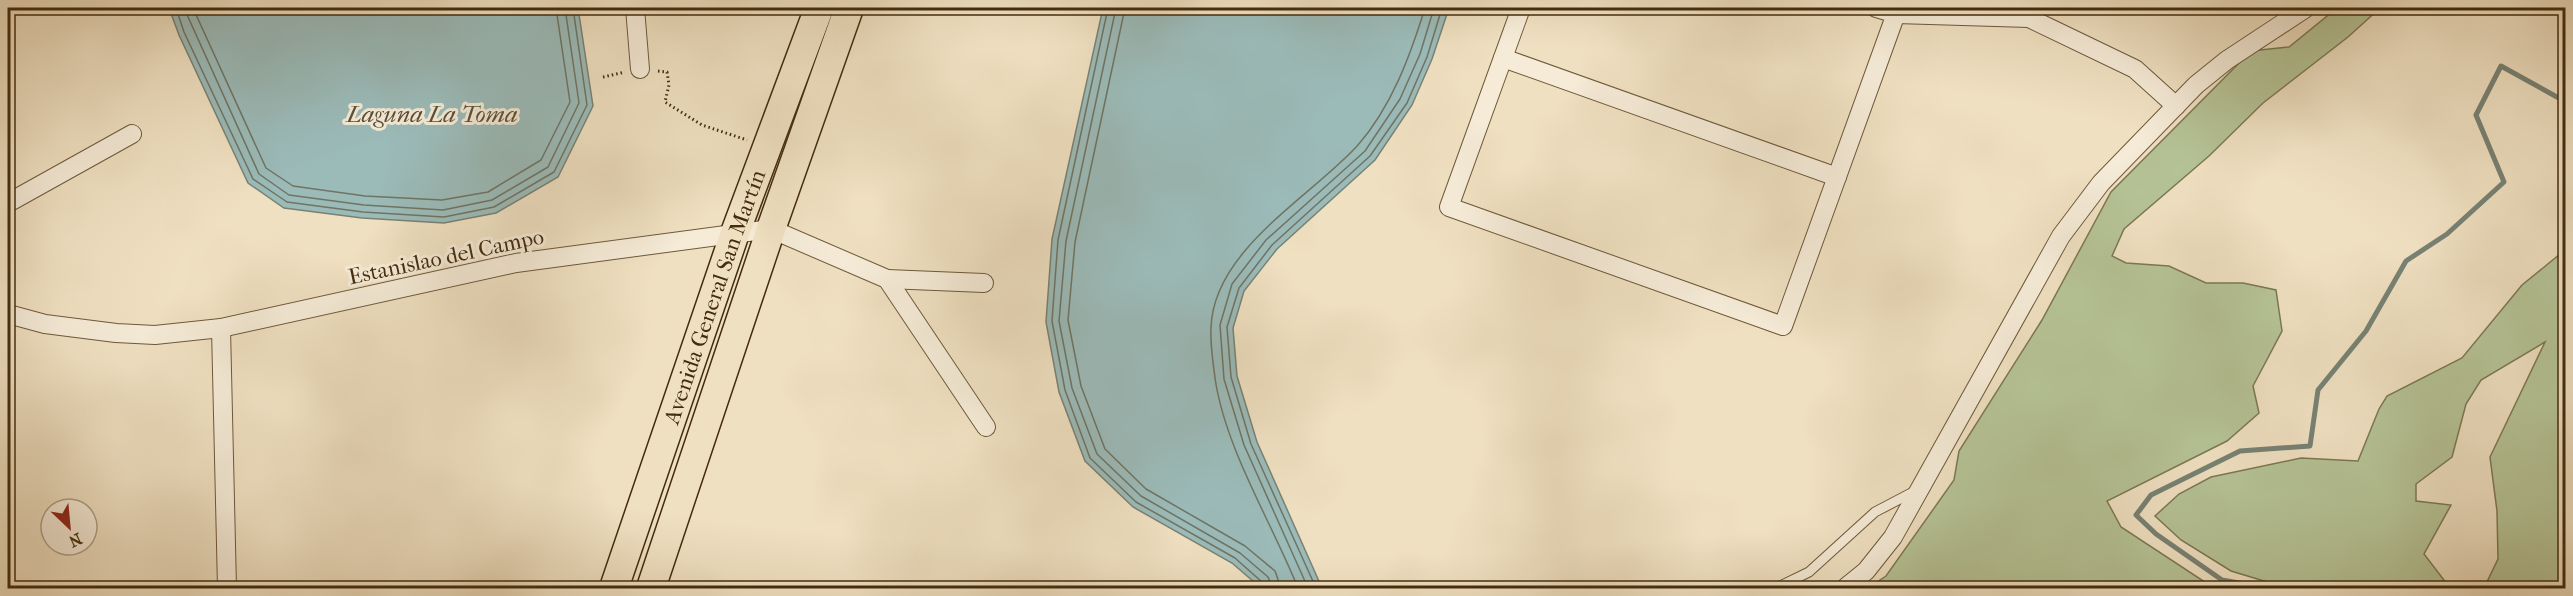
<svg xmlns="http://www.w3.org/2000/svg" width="2573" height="596" font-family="'IM FELL French Canon',serif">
	<rect width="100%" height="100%" fill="#efe0c1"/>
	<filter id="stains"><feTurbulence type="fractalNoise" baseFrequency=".00333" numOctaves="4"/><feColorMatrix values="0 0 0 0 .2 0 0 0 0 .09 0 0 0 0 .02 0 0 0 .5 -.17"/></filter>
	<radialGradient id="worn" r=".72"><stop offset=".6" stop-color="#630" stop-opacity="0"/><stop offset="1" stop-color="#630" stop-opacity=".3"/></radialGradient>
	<g fill="#b5c396" stroke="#7c7852" stroke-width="1.5">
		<path d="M 2337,8 L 2380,8 L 2348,37 L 2263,103 L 2209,156 L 2124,229 L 2112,256 L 2126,263 L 2169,266 L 2206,283 L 2243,283 L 2276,290 L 2282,331 L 2253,386 L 2259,413 L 2227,441 L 2107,501 L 2121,527 L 2214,588 L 1868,588 L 1886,576 L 1954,480 L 1959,451 L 2042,320 L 2111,192 L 2251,51 L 2289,47 Z"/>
		<path d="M 2565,250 L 2566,580 L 2558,588 L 2484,588 L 2498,559 L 2497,511 L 2490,457 L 2545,342 L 2481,380 L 2466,404 L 2452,457 L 2416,484 L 2416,501 L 2451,505 L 2424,554 L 2447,584 L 2445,588 L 2287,588 L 2231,571 L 2181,540 L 2155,516 L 2179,494 L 2211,477 L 2301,458 L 2358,461 L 2379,409 L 2387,396 L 2462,358 L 2522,285 Z"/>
	</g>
	<g fill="#9bbbb9" stroke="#788274" stroke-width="1.5">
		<path d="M 169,8 L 578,8 L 593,106 L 558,177 L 496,213 L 444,223 L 362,218 L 284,208 L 248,183 L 179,35 Z"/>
		<path d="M 1103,8 L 1449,8 L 1432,59 L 1412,105 L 1375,160 L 1277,249 L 1244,291 L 1233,328 L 1237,376 L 1257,442 L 1322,588 L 1261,588 L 1232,563 L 1133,507 L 1085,461 L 1059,392 L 1046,322 L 1052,239 Z"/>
	</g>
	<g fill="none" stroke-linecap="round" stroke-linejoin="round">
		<g stroke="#6f7463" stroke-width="1.5">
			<path d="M 176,8 L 184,32 L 253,179 L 287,202 L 363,212 L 444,217 L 494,207 L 554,172 L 587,105 L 573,8"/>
			<path d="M 184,8 L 259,174 L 289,195 L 364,205 L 443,210 L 492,200 L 548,167 L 579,103 L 565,8"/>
			<path d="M 193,8 L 266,168 L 293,186 L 365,196 L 442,200 L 488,192 L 541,160 L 570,102 L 556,8"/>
			<path d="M 1108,8 L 1058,240 L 1052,321 L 1065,390 L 1090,458 L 1136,502 L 1235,558 L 1262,582 L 1264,588"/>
			<path d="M 1116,8 L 1066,241 L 1059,321 L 1072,388 L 1097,454 L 1141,496 L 1240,553 L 1268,577 L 1272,588"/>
			<path d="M 1125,8 L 1075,242 L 1068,320 L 1081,386 L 1105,449 L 1146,489 L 1245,546 L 1275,571 L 1281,588"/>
			<path d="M 1298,588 C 1272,523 1225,448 1215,378 C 1213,362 1210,344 1211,328 C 1213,250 1311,197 1358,145 C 1392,106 1410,56 1425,8"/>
			<path d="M 1308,588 L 1244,445 L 1224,379 L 1220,325 L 1232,284 L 1266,240 L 1365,151 L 1400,99 L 1420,54 L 1434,8"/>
			<path d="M 1316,588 L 1251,444 L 1231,377 L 1227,327 L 1239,288 L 1272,245 L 1370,156 L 1407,103 L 1427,57 L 1442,8"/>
		</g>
		<path stroke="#788274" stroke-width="5" d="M 2267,588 L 2222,580 L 2156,534 L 2136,515 L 2151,495 L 2240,451 L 2310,446 L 2318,390 L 2366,331 L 2406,261 L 2447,234 L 2504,182 L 2476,115 L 2501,66 L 2566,102"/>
		<defs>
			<path id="lane" d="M 1776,588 L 1809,572 L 1875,512 L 1915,491"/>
			<g id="street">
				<path d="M 635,8 L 640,69"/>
				<path d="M 1521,8 L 1449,207 L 1783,326 L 1898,8"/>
				<path d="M 1876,8 L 1896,14 L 2029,18 L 2135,69 L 2176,106"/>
				<path d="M 1503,58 L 1837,177"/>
				<path d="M 8,203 L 132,134"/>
				<path d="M 887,279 L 984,283"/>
				<path d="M 8,314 L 45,324 L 116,333 L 155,335 L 221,328 L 516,263 L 771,229 L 887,279 L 986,427"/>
				<path d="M 221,328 L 227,588"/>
				<path d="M 1845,588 L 1866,571 L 1893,537 L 2061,236 L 2101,183 L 2196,85 L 2227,60 L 2306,8"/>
			</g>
			<g id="primary">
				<path id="s1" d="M 614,588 L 735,233 L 819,8"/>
				<path d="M 651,588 L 771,229 L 849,8"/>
			</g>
		</defs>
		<use href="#lane" stroke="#6e593a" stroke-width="11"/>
		<use href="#street" stroke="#6e593a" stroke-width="20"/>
		<use href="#primary" stroke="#432c0d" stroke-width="31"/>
		<g stroke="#432c0d" stroke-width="3" stroke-dasharray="1.5 3" stroke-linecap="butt">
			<path d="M 658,71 L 667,72 L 669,85 L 665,102 L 702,125 L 747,140"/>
			<path d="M 603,77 L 625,72"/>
		</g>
		<use href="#lane" stroke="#f5ebd7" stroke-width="9"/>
		<use href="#street" stroke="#f5ebd7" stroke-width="18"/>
		<use href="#primary" stroke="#efe0c1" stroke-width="28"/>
	</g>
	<g text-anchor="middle" stroke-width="6" stroke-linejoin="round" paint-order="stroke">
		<g font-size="22" fill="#432c0d" stroke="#f5ebd7">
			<text transform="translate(446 256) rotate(-12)" y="8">Estanislao del Campo</text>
			<text dy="8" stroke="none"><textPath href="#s1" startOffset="308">Avenida General San Martín</textPath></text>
		</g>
		<g font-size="24" font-style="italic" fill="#595038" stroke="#f5ebd7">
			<text x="432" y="122">Laguna La Toma</text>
		</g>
	</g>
	<rect width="2573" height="596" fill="none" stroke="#efe0c1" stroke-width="30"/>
	<rect x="9" y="9" width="2555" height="578" fill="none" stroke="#432c0d" stroke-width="3"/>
	<rect x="15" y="15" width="2543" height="566" fill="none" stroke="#432c0d" stroke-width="1.5"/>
	<g transform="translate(69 527) rotate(154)"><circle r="28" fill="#f5ebd7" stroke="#ae9f86" stroke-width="1.5"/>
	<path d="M0-4.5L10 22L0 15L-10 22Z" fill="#8f2418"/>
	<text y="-9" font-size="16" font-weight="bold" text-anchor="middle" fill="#432c0d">N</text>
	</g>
	<rect width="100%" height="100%" filter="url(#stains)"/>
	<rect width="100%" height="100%" fill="url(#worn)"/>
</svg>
